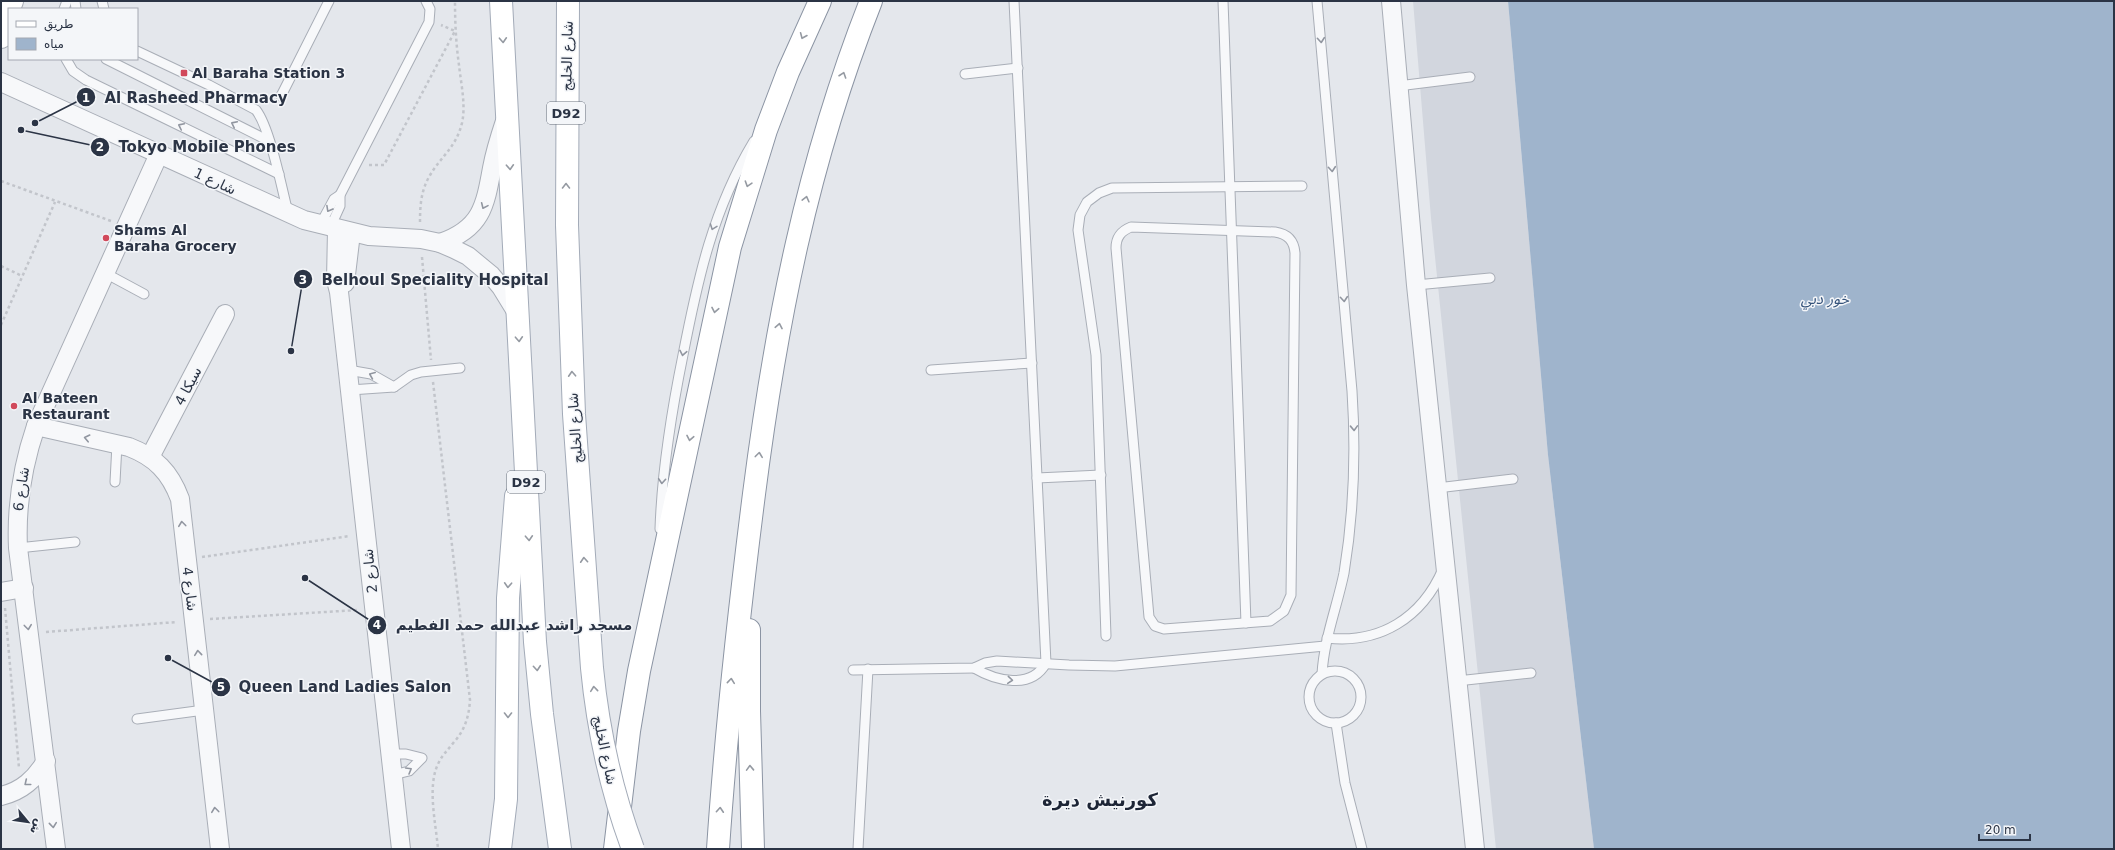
<svg xmlns="http://www.w3.org/2000/svg" width="2115" height="850" font-family="'DejaVu Sans','Noto Sans Arabic',sans-serif">
	<rect width="100%" height="100%" fill="#e4e7ec"/>
	<path fill="#d2d6de" d="M 1413,1 L 1508,1 L 1548,455 L 1594,849 L 1496,849 L 1431,218 Z"/>
	<path fill="#9fb4cc" d="M 1508,1 L 2114,1 L 2114,849 L 1594,849 L 1548,455 Z"/>
	<g fill="none" stroke-linecap="round" stroke-linejoin="round">
		<defs>
			<g id="service">
				<path d="M 75,1 L 76,9"/>
				<path d="M 102,1 L 104,9"/>
				<path d="M 1223,1 L 1246,623"/>
				<path d="M 1317,1 L 1352,391 C 1356,452 1354,512 1344,573 C 1337,607 1324,639 1322,674"/>
				<path d="M 64,9 L 67,1"/>
				<path d="M 137,51 L 209,85 L 256,110 C 270,128 282,189 288,213"/>
				<path d="M 66,59 L 73,71 L 86,80 L 279,174"/>
				<path d="M 106,59 L 269,141"/>
				<path d="M 965,74 L 1018,68"/>
				<path d="M 1398,86 L 1470,77"/>
				<path d="M 281,96 L 329,1"/>
				<path d="M 320,225 L 334,199 L 340,195"/>
				<path d="M 1131,227 L 1275,232 C 1288,234 1294,241 1295,253 L 1291,595 L 1284,611 L 1270,621 L 1164,629 L 1155,626 L 1149,617 L 1116,248 C 1116,237 1121,231 1131,227 Z"/>
				<path d="M 330,228 L 340,206 L 340,195 L 429,22 L 430,9 L 426,1"/>
				<path d="M 105,273 L 144,294"/>
				<path d="M 1416,285 L 1490,278"/>
				<path d="M 348,370 L 371,374 L 394,387"/>
				<path d="M 931,370 L 1032,363"/>
				<path d="M 350,390 L 394,387 L 411,375 L 421,372 L 460,368"/>
				<path d="M 1037,478 L 1101,475"/>
				<path d="M 115,482 L 117,444"/>
				<path d="M 1437,488 L 1513,479"/>
				<path d="M 660,529 C 662,469 671,414 683,355 C 698,278 713,209 754,141"/>
				<path d="M 18,548 L 75,542"/>
				<path d="M 1106,636 L 1096,355 L 1078,230 L 1080,215 L 1087,202 L 1099,193 L 1112,188 L 1302,186"/>
				<path d="M 1327,638 C 1380,644 1422,618 1443,569"/>
				<path d="M 974,668 C 996,681 1031,690 1046,663 L 1014,1"/>
				<path d="M 853,670 L 974,668 L 985,663 L 997,661 L 1069,665 L 1115,666 L 1325,646"/>
				<circle cx="1335" cy="697" r="26"/>
				<path d="M 1457,681 L 1531,673"/>
				<path d="M 137,719 L 204,710"/>
				<path d="M 1336,723 L 1345,783 L 1362,849"/>
				<path d="M 391,754 L 406,754 L 422,758 L 409,771 L 393,775"/>
				<path d="M 858,849 L 868,669"/>
			</g>
			<g id="minor">
				<path d="M 1391,1 L 1416,285 L 1475,849"/>
				<path d="M 1,82 L 304,220 L 369,236 L 421,239 L 440,243 L 454,249 L 468,256 L 491,275 L 501,287 L 517,313"/>
				<path d="M 337,230 L 336,280 L 339,292 L 401,849"/>
				<path d="M 440,243 C 481,229 485,207 492,168 C 495,152 500,136 505,121"/>
				<path d="M 345,283 L 351,233"/>
				<path d="M 36,426 L 129,447 C 155,457 170,472 180,499 L 220,849"/>
				<path d="M 150,457 L 225,314"/>
				<path d="M 1,592 L 24,588"/>
				<path d="M 1,796 C 22,791 35,779 46,761"/>
				<path d="M 56,849 L 18,548 C 16,505 22,467 36,426 L 159,154"/>
			</g>
			<path id="secondary" d="M 1,37 L 3,25 L 12,1"/>
			<g id="primary">
				<path d="M 501,1 L 535,642 L 542,714 L 560,849"/>
				<path d="M 567,225 L 568,1"/>
				<path d="M 500,849 L 506,799 L 508,598 L 516,496"/>
			</g>
			<g id="trunk">
				<path d="M 749,630 L 749,711 L 753,849"/>
				<path d="M 615,849 L 629,731 L 639,671 L 730,247 L 766,130 L 788,72 L 820,1"/>
				<path d="M 718,849 C 726,730 739,612 754,494 C 776,323 807,163 871,1"/>
			</g>
		</defs>
		<use href="#service" stroke="#a9aeb7" stroke-width="11"/>
		<use href="#minor" stroke="#a9aeb7" stroke-width="20"/>
		<use href="#secondary" stroke="#a9aeb7" stroke-width="24"/>
		<use href="#primary" stroke="#a3abb8" stroke-width="24"/>
		<use href="#trunk" stroke="#8b94a3" stroke-width="24"/>
		<g stroke="#c2c5cb" stroke-width="2.5" stroke-dasharray="3 3" stroke-linecap="butt">
			<path d="M 369,165 L 384,165 L 455,31 L 441,25"/>
			<path d="M 1,181 L 111,221"/>
			<path d="M 420,222 C 420,206 421,191 429,177 C 440,157 456,148 462,123 C 466,105 461,84 459,65 C 456,44 455,23 455,1"/>
			<path d="M 422,257 L 431,360"/>
			<path d="M 1,266 L 22,276"/>
			<path d="M 1,325 L 55,202"/>
			<path d="M 433,382 L 470,700 C 469,716 465,730 454,742 C 448,750 442,755 438,764 C 427,787 436,824 438,849"/>
			<path d="M 202,557 L 350,536"/>
			<path d="M 5,608 L 19,768"/>
			<path d="M 210,619 L 358,610"/>
			<path d="M 46,632 L 177,622"/>
		</g>
		<use href="#service" stroke="#f7f8fa" stroke-width="9"/>
		<use href="#minor" stroke="#f7f8fa" stroke-width="18"/>
		<use href="#secondary" stroke="#fff" stroke-width="22"/>
		<use href="#primary" stroke="#fff" stroke-width="22"/>
		<use href="#trunk" stroke="#fff" stroke-width="22"/>
		<defs>
			<path id="primary-bridge" d="M 567,225 L 574,414 L 592,668 C 598,730 611,790 633,849"/>
		</defs>
		<use href="#primary-bridge" stroke="#a3abb8" stroke-width="24" stroke-linecap="butt"/>
		<use href="#primary-bridge" stroke="#fff" stroke-width="22"/>
	</g>
	<defs><path id="oneway-chevron" d="M-2-3.5L2.5 0L-2 3.5" fill="none" stroke-width="1.6" stroke-linecap="round" stroke-linejoin="round"/></defs>
	<g stroke="#959aa2">
		<use href="#oneway-chevron" transform="translate(803 36) rotate(113)"/>
		<use href="#oneway-chevron" transform="translate(503 40) rotate(87)"/>
		<use href="#oneway-chevron" transform="translate(843 75) rotate(-71)"/>
		<use href="#oneway-chevron" transform="translate(510 167) rotate(87)"/>
		<use href="#oneway-chevron" transform="translate(748 184) rotate(108)"/>
		<use href="#oneway-chevron" transform="translate(566 186) rotate(-90)"/>
		<use href="#oneway-chevron" transform="translate(806 199) rotate(-76)"/>
		<use href="#oneway-chevron" transform="translate(715 310) rotate(101)"/>
		<use href="#oneway-chevron" transform="translate(779 326) rotate(-79)"/>
		<use href="#oneway-chevron" transform="translate(519 339) rotate(87)"/>
		<use href="#oneway-chevron" transform="translate(572 374) rotate(-93)"/>
		<use href="#oneway-chevron" transform="translate(690 438) rotate(101)"/>
		<use href="#oneway-chevron" transform="translate(759 455) rotate(-83)"/>
		<use href="#oneway-chevron" transform="translate(529 538) rotate(87)"/>
		<use href="#oneway-chevron" transform="translate(584 560) rotate(-94)"/>
		<use href="#oneway-chevron" transform="translate(508 585) rotate(93)"/>
		<use href="#oneway-chevron" transform="translate(537 668) rotate(85)"/>
		<use href="#oneway-chevron" transform="translate(731 681) rotate(-84)"/>
		<use href="#oneway-chevron" transform="translate(594 689) rotate(-96)"/>
		<use href="#oneway-chevron" transform="translate(508 715) rotate(90)"/>
		<use href="#oneway-chevron" transform="translate(750 768) rotate(-92)"/>
		<use href="#oneway-chevron" transform="translate(720 810) rotate(-86)"/>
	</g>
	<g stroke="#9196a0">
		<use href="#oneway-chevron" transform="translate(1321 40) rotate(85)"/>
		<use href="#oneway-chevron" transform="translate(234 124) rotate(-154)"/>
		<use href="#oneway-chevron" transform="translate(181 126) rotate(-154)"/>
		<use href="#oneway-chevron" transform="translate(1332 169) rotate(85)"/>
		<use href="#oneway-chevron" transform="translate(484 206) rotate(114)"/>
		<use href="#oneway-chevron" transform="translate(329 209) rotate(119)"/>
		<use href="#oneway-chevron" transform="translate(713 227) rotate(110)"/>
		<use href="#oneway-chevron" transform="translate(1344 299) rotate(85)"/>
		<use href="#oneway-chevron" transform="translate(683 353) rotate(101)"/>
		<use href="#oneway-chevron" transform="translate(372 375) rotate(-157)"/>
		<use href="#oneway-chevron" transform="translate(1354 428) rotate(88)"/>
		<use href="#oneway-chevron" transform="translate(87 438) rotate(-167)"/>
		<use href="#oneway-chevron" transform="translate(662 481) rotate(94)"/>
		<use href="#oneway-chevron" transform="translate(182 524) rotate(-97)"/>
		<use href="#oneway-chevron" transform="translate(28 627) rotate(83)"/>
		<use href="#oneway-chevron" transform="translate(198 653) rotate(-96)"/>
		<use href="#oneway-chevron" transform="translate(1010 680) rotate(5)"/>
		<use href="#oneway-chevron" transform="translate(409 770) rotate(-30)"/>
		<use href="#oneway-chevron" transform="translate(27 783) rotate(141)"/>
		<use href="#oneway-chevron" transform="translate(215 810) rotate(-97)"/>
		<use href="#oneway-chevron" transform="translate(53 825) rotate(84)"/>
	</g>
	<g fill="#d1495b" stroke="#f4f6f9" stroke-width="1.5">
		<rect x="180" y="69" width="8" height="8" rx="2"/>
		<circle cx="106" cy="238" r="4"/>
		<circle cx="14" cy="406" r="4"/>
	</g>
	<g text-anchor="middle" stroke-width="3" stroke-linejoin="round" paint-order="stroke">
		<g fill="#f4f6f9" stroke="#676e7b" stroke-width="1">
			<rect x="547" y="102" width="38" height="22" rx="3"/>
			<rect x="507" y="471" width="38" height="22" rx="3"/>
		</g>
		<g font-size="13" font-weight="bold" fill="#2b3445">
			<text x="566" y="118">D92</text>
			<text x="526" y="487">D92</text>
		</g>
		<g font-size="14" fill="#2b3445" stroke="#f4f6f9">
			<text transform="translate(567 56) rotate(-89)" y="5">شارع الخليج</text>
			<text transform="translate(215 181) rotate(25)" y="5">شارع 1</text>
			<text transform="translate(188 386) rotate(-62)" y="5">4 سيكا</text>
			<text transform="translate(575 428) rotate(-94)" y="5">شارع الخليج</text>
			<text transform="translate(21 489) rotate(-82)" y="5">شارع 6</text>
			<text transform="translate(370 571) rotate(-96)" y="5">شارع 2</text>
			<text transform="translate(190 589) rotate(83)" y="5">شارع 4</text>
			<text transform="translate(605 750) rotate(78)" y="5">شارع الخليج</text>
		</g>
		<g font-size="14" font-weight="bold" fill="#2b3445" stroke="#f4f6f9" text-anchor="start">
			<text x="192" y="78">Al Baraha Station 3</text>
			<text x="114" y="235">Shams Al<tspan x="114" dy="16">Baraha Grocery</tspan></text>
			<text x="22" y="403">Al Bateen<tspan x="22" dy="16">Restaurant</tspan></text>
		</g>
		<g font-size="15" font-style="italic" fill="#34527a" stroke="#f4f6f9">
			<text x="1825" y="304">خور دبي</text>
		</g>
		<g font-size="18" font-weight="bold" fill="#1d2536" stroke="#f4f6f9">
			<text x="1100" y="806">كورنيش ديرة</text>
		</g>
	</g>
	<path fill="none" stroke="#2b3445" stroke-width="1.5" d="M35 123L86 97M21 130L100 147M291 351L303 279M305 578L377 625M168 658L221 687"/>
	<g fill="#2b3445" stroke="#f4f6f9" stroke-width="1.5">
		<circle cx="35" cy="123" r="4"/>
		<circle cx="21" cy="130" r="4"/>
		<circle cx="291" cy="351" r="4"/>
		<circle cx="305" cy="578" r="4"/>
		<circle cx="168" cy="658" r="4"/>
		<circle cx="86" cy="97" r="10"/>
		<circle cx="100" cy="147" r="10"/>
		<circle cx="303" cy="279" r="10"/>
		<circle cx="377" cy="625" r="10"/>
		<circle cx="221" cy="687" r="10"/>
	</g>
	<g font-size="12" text-anchor="middle" font-weight="bold" fill="#fff">
		<text x="86" y="102">1</text>
		<text x="100" y="151">2</text>
		<text x="303" y="284">3</text>
		<text x="377" y="629">4</text>
		<text x="221" y="691">5</text>
	</g>
	<g font-size="15" text-anchor="middle" font-weight="bold" fill="#2b3445" stroke="#f4f6f9" stroke-width="3" stroke-linejoin="round" paint-order="stroke">
		<text x="196" y="103">Al Rasheed Pharmacy</text>
		<text x="207" y="152">Tokyo Mobile Phones</text>
		<text x="435" y="285">Belhoul Speciality Hospital</text>
		<text x="514" y="630">مسجد راشد عبدالله حمد الفطيم</text>
		<text x="345" y="692">Queen Land Ladies Salon</text>
	</g>
	<rect width="2115" height="850" fill="none" stroke="#2b3445" stroke-width="4"/>
	<rect x="8" y="8" width="130" height="52" fill="#f4f6f9" stroke="#a4a8b1"/>
	<rect x="16" y="21" width="20" height="6" fill="#ffffff" stroke="#a4a8b1"/>
	<text x="44" y="28" font-size="12" fill="#2b3445">طريق</text>
	<rect x="16" y="38" width="20" height="12" fill="#9fb4cc" stroke="#a4a8b1"/>
	<text x="44" y="48" font-size="12" fill="#2b3445">مياه</text>
	<g transform="translate(28 822) rotate(119)" stroke="#f4f6f9" stroke-width="3" paint-order="stroke">
	<path d="M0-3L7 15L0 10L-7 15Z" fill="#2b3445"/>
	<text y="-6" font-size="11" font-weight="bold" text-anchor="middle" fill="#2b3445">ش</text>
	</g>
	<path d="M1979 834v6h51v-6" fill="none" stroke="#2b3445" stroke-width="2"/>
	<text x="1985" y="834" font-size="12" fill="#2b3445" stroke="#f4f6f9" stroke-width="3" paint-order="stroke">20 m</text>
</svg>
